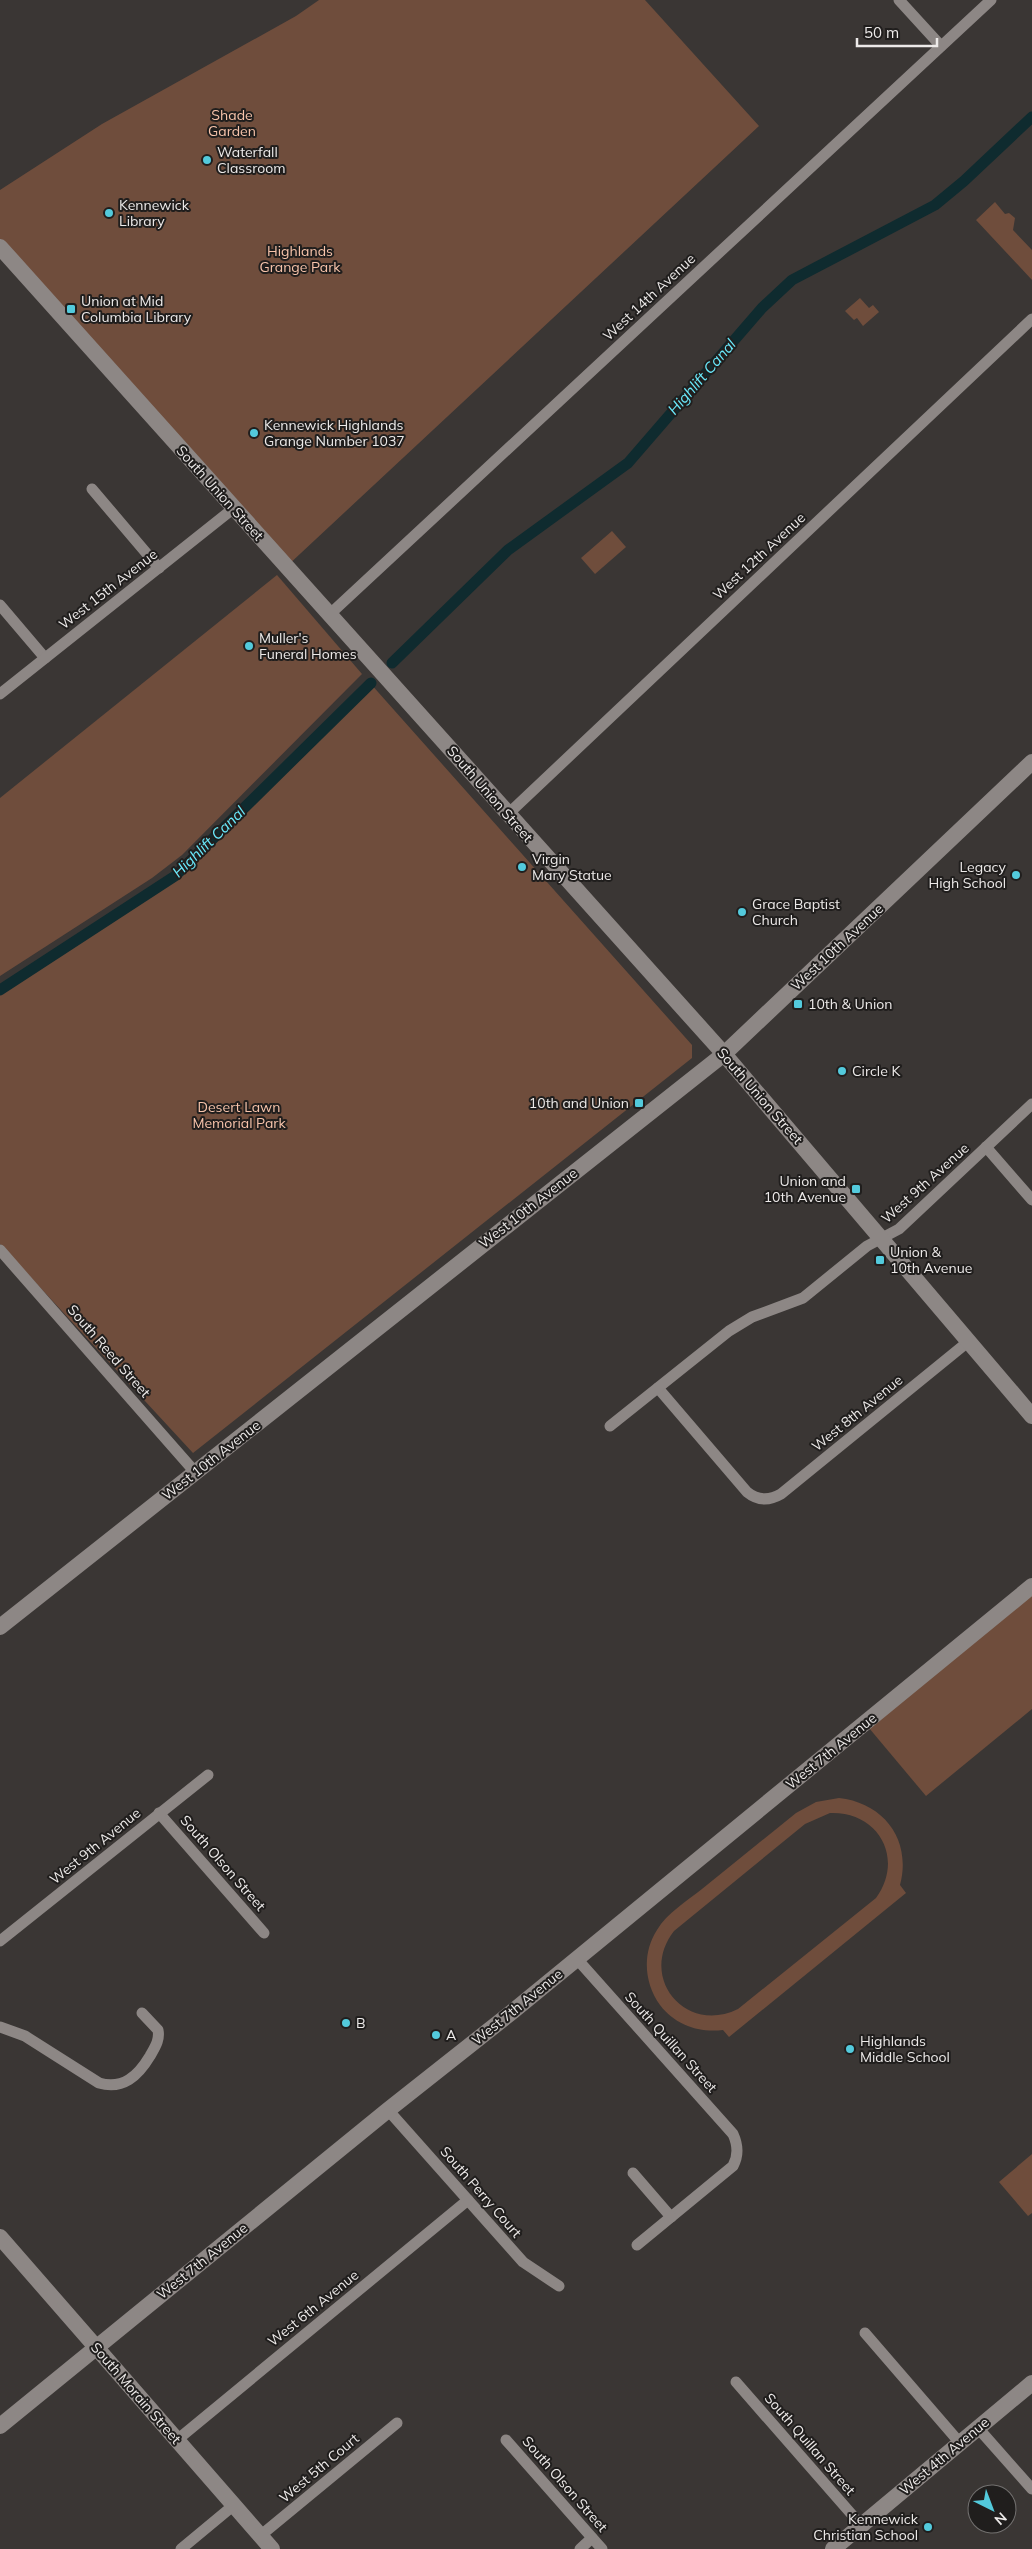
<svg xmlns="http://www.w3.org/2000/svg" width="1032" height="2549" font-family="Mulish,sans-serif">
	<rect width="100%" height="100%" fill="#3a3634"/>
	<g fill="#6f4d3c" fill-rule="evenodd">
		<path d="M 319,0 L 645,0 L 759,126 L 286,567 L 0,247 L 0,190 L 102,124 L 296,16 Z"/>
		<path d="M 995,202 L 1005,214 L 1009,213 L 1015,218 L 1013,230 L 1032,250 L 1032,280 L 976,220 Z"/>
		<path d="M 860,298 L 869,308 L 873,305 L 879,312 L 863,326 L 857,318 L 854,320 L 845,311 Z"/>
		<path d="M 612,531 L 626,547 L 595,574 L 581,558 Z"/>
		<path d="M 277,575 L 362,674 L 182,855 L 152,878 L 0,976 L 0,798 Z"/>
		<path d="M 370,683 L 692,1045 L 692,1058 L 193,1453 L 0,1244 L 0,994 L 178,872 Z"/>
		<path d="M 1032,1594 L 1032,1709 L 926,1796 L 869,1728 Z"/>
		<path d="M 839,1798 C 884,1803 912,1840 900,1885 L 906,1893 L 729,2037 L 723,2030 C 699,2033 675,2025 660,2005 C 644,1983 642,1953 657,1930 C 667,1913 687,1901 702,1889 C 733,1864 765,1838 796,1813 L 816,1802 ZM 830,1813 C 878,1811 905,1858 876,1898 L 738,2009 C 685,2035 638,1977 674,1931 L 805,1824 Z"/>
		<path d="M 1032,2154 L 1032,2213 L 1028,2216 L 999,2182 Z"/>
	</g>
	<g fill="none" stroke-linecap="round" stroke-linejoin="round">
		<g stroke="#0f2b2f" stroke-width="11">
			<path d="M 392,663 L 508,550 L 628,463 L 762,308 L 792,280 L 935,205 L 964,181 L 1032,117"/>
			<path d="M 0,990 L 175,876 L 371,683"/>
		</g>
		<g stroke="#8d8785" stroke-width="11">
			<path d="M 899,0 L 941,46"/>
			<path d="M 92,489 L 159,568"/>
			<path d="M 0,605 L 45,658"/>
			<path d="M 329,615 L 991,0"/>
			<path d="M 0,694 L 234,508"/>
			<path d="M 507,815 L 1032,319"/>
			<path d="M 986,1147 L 1032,1200"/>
			<path d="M 0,1250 L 195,1472"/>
			<path d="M 658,1388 L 747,1492 C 758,1501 769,1501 781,1494 L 969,1341"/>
			<path d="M 610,1426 L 729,1331 L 752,1317 L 803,1298 L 867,1246 L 899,1229 L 1032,1104"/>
			<path d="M 159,1813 L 264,1933"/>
			<path d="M 0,1941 L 208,1775"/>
			<path d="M 577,1959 L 733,2134 C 738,2145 739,2155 733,2166 L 637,2245"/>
			<path d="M 0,2027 L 25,2036 L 99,2083 C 123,2090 138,2076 150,2056 C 155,2047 160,2040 158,2030 L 142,2013"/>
			<path d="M 388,2110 L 523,2262 L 559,2286"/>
			<path d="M 633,2173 L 671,2217"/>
			<path d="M 865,2333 L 960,2443"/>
			<path d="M 736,2382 L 861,2525"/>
			<path d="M 978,2428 L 1032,2489"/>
			<path d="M 177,2440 L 468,2200"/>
			<path d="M 506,2440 L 602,2549"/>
			<path d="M 260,2536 L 397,2423"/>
			<path d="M 181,2549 L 234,2505"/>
			<path d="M 580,2549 L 592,2538"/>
		</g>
		<g stroke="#8d8785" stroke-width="16">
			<path d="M 0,247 L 724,1054 L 1032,1416"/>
			<path d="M 0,1627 L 724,1054 L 1032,762"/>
			<path d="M 0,2237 L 272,2549"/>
			<path d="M 0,2426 L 388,2110 L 512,2012 L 1032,1586"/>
			<path d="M 833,2549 L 1032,2383"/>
		</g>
	</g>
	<g fill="#53cadc" stroke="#201e1d" stroke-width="2">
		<circle cx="207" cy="160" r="5"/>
		<circle cx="109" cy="213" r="5"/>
		<rect x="66" y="304" width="10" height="10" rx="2.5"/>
		<circle cx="254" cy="433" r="5"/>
		<circle cx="249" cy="646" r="5"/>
		<circle cx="522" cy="867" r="5"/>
		<circle cx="1016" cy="875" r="5"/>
		<circle cx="742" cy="912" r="5"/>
		<rect x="793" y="999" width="10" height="10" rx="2.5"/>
		<circle cx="842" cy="1071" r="5"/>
		<rect x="634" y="1098" width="10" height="10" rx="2.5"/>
		<rect x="851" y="1184" width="10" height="10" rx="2.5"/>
		<rect x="875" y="1255" width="10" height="10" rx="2.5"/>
		<circle cx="346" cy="2023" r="5"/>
		<circle cx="436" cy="2035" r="5"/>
		<circle cx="850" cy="2049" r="5"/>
		<circle cx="928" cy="2527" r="5"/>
	</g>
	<g text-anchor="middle" stroke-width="4" stroke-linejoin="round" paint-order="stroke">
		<g font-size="14" fill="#f8c4ab" stroke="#201e1d">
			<text x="232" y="120">Shade<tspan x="232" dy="16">Garden</tspan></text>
			<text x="300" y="256">Highlands<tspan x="300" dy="16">Grange Park</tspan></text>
			<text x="239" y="1112">Desert Lawn<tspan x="239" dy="16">Memorial Park</tspan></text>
		</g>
		<g font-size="14" fill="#edeae9" stroke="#201e1d" text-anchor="start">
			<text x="217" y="157">Waterfall<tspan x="217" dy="16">Classroom</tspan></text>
			<text x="119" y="210">Kennewick<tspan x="119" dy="16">Library</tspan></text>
			<text x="81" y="306">Union at Mid<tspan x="81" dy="16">Columbia Library</tspan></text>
			<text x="264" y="430">Kennewick Highlands<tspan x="264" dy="16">Grange Number 1037</tspan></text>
			<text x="259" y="643">Muller's<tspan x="259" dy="16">Funeral Homes</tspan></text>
			<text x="532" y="864">Virgin<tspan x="532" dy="16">Mary Statue</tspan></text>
			<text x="1006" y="872" text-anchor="end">Legacy<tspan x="1006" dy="16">High School</tspan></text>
			<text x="752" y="909">Grace Baptist<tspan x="752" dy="16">Church</tspan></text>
			<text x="808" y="1009">10th &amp; Union</text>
			<text x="852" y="1076">Circle K</text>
			<text x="629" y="1108" text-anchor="end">10th and Union</text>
			<text x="846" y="1186" text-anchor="end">Union and<tspan x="846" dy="16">10th Avenue</tspan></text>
			<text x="890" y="1257">Union &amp;<tspan x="890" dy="16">10th Avenue</tspan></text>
			<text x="356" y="2028">B</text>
			<text x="446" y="2040">A</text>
			<text x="860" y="2046">Highlands<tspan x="860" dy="16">Middle School</tspan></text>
			<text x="918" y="2524" text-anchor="end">Kennewick<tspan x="918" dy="16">Christian School</tspan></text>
		</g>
		<g font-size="14" fill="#edeae9" stroke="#201e1d">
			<text transform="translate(649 297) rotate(-43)" y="5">West 14th Avenue</text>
			<text transform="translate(220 493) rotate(48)" y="5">South Union Street</text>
			<text transform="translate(759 556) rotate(-43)" y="5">West 12th Avenue</text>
			<text transform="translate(108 589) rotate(-38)" y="5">West 15th Avenue</text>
			<text transform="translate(490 794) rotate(49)" y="5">South Union Street</text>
			<text transform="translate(837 947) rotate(-43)" y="5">West 10th Avenue</text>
			<text transform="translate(760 1096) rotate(49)" y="5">South Union Street</text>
			<text transform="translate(925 1183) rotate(-42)" y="5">West 9th Avenue</text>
			<text transform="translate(528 1208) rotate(-38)" y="5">West 10th Avenue</text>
			<text transform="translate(109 1351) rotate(49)" y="5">South Reed Street</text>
			<text transform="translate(857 1413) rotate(-39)" y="5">West 8th Avenue</text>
			<text transform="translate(211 1460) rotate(-38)" y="5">West 10th Avenue</text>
			<text transform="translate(831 1751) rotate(-39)" y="5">West 7th Avenue</text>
			<text transform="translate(95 1846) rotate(-39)" y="5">West 9th Avenue</text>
			<text transform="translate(223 1863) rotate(49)" y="5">South Olson Street</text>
			<text transform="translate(517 2007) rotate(-39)" y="5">West 7th Avenue</text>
			<text transform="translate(671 2042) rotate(48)" y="5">South Quillan Street</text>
			<text transform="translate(481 2192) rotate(49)" y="5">South Perry Court</text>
			<text transform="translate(202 2261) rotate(-39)" y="5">West 7th Avenue</text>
			<text transform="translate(313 2308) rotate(-39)" y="5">West 6th Avenue</text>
			<text transform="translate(136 2393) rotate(49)" y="5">South Morain Street</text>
			<text transform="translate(810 2444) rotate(49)" y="5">South Quillan Street</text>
			<text transform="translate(944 2456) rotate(-40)" y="5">West 4th Avenue</text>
			<text transform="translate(319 2468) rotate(-40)" y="5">West 5th Court</text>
			<text transform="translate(565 2484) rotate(49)" y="5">South Olson Street</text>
		</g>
		<g font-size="15" font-style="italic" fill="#6aeafc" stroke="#201e1d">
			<text transform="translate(702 377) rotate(-49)" y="5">Highlift Canal</text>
			<text transform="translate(209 842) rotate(-44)" y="5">Highlift Canal</text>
		</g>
	</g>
	<g transform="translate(992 2509) rotate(138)"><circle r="24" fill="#201e1d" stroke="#72706f"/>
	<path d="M0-4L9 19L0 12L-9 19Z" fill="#53cadc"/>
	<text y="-8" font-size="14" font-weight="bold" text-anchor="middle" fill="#edeae9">N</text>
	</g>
	<path d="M857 38v8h80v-8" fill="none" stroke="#edeae9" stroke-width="2.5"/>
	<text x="864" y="38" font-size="15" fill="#edeae9" stroke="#201e1d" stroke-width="4" paint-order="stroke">50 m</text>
</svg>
